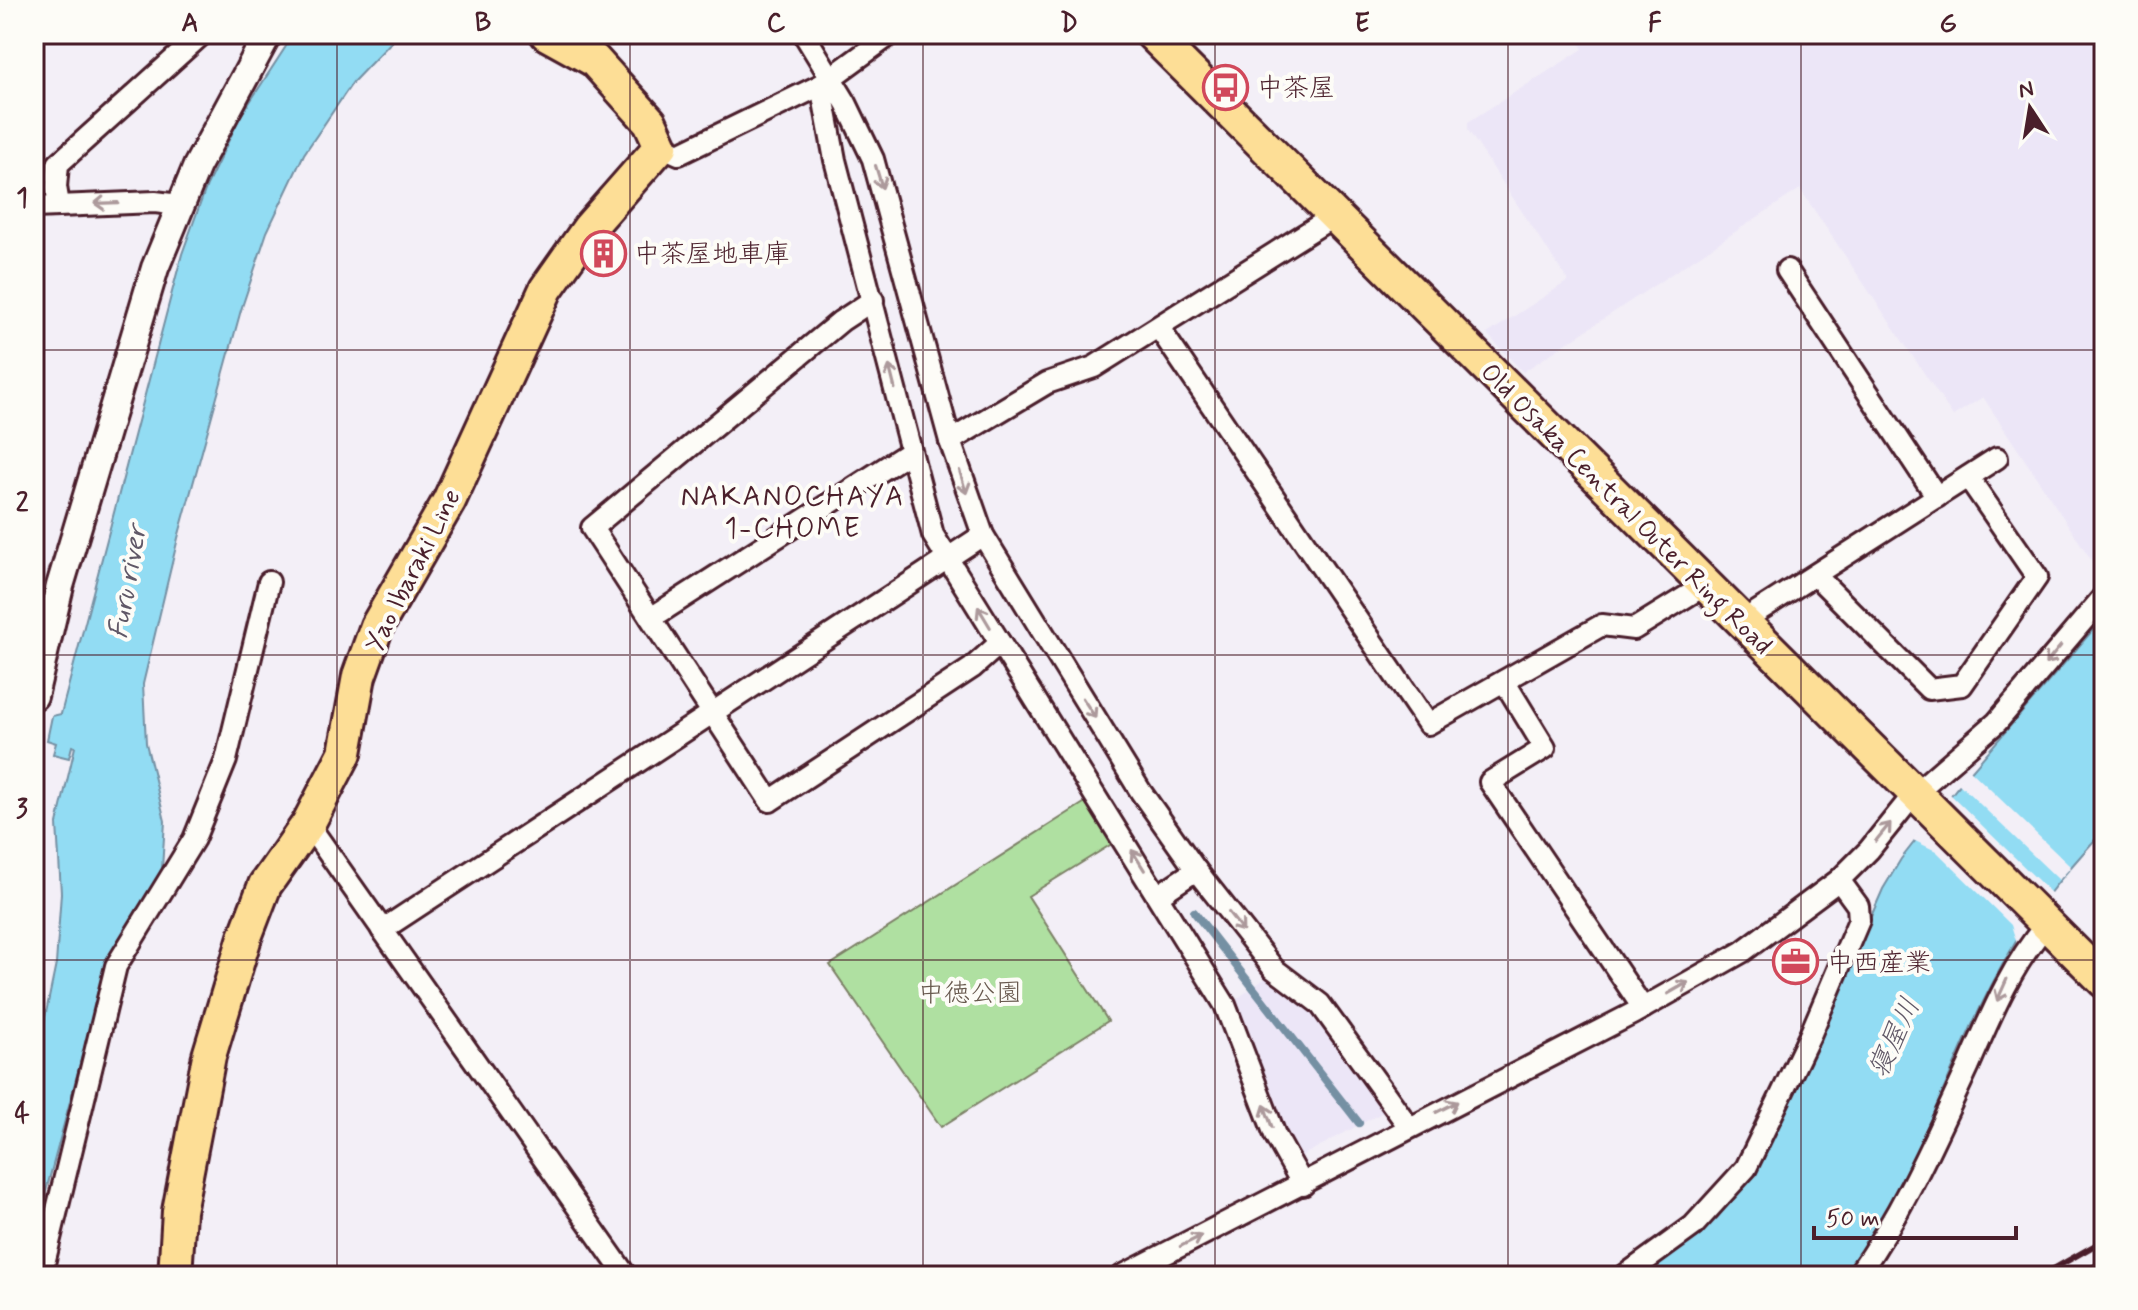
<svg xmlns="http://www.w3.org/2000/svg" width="2138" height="1310" font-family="Mynerve,'Klee One',sans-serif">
	<rect width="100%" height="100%" fill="#f3eff7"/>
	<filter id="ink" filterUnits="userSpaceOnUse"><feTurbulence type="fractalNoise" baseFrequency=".0125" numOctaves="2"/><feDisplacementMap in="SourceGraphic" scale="16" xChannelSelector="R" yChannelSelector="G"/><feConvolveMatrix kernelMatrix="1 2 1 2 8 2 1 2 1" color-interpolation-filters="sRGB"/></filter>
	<g filter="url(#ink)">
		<g fill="#ece6f7">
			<path d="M 1574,34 L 2104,34 L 2102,576 L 1983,397 L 1953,416 L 1800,189 L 1523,372 L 1487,334 L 1568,281 L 1468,130 L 1468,122 L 1583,49 Z"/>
			<path d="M 1268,976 L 1315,1008 L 1387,1110 L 1296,1159 L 1234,1001 Z"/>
		</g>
		<path fill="#afe0a1" stroke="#7c8066" stroke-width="2" d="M 1087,801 L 1115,842 L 1028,896 L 1108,1021 L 941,1127 L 830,965 Z"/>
		<g fill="#92dcf3" stroke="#7590a3" stroke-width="2">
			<path d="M 294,34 L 399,34 L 353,82 L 304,154 L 267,232 L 241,310 L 178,538 L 143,684 L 146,743 L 165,821 L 162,869 L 103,978 L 34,1236 L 34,1071 L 56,964 L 61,893 L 57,824 L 75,747 L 72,746 L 69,758 L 53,754 L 56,743 L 47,740 L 52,716 L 61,714 L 182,254 L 207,185 L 240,117 Z"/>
			<path d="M 2104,617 L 2104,830 C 2069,868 2037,905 2011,950 C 1949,1054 1919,1177 1847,1276 L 1641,1276 L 1717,1218 L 1751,1176 L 1794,1093 L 1883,889 L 1901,859 L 1956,789 Z"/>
		</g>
		<g fill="#f3eff7">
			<path d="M 1969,769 L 2071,867 L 2059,880 L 1957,782 Z"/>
			<path d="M 1948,792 L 2052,894 L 2018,947 L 2011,925 L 1936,851 L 1913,840 Z"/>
		</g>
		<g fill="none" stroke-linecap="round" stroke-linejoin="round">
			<path stroke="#7590a3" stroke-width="8" d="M 1194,912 L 1359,1123"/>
			<defs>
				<g id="minor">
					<path d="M 804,34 L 846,103 L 873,159 L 950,441 L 983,535 L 1141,792 L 1196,870 L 1274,969 L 1320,1004 L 1409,1127"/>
					<path d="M 821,85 L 835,160 L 933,535 L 1225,1005 L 1275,1135 L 1303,1185"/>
					<path d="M 661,146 L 679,154 L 821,85 L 891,34"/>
					<path d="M 59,205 L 56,187 L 58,164 L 202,34"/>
					<path d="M 34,207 L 155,202 L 179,205"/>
					<path d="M 1787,270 L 1937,497"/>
					<path d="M 873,300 L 841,321 L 592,528 L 770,801 L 972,668 L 1000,643"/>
					<path d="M 1159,328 L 1428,724 L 1602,625 L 1634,629 L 1705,585"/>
					<path d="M 950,441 L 1047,383 L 1094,367 L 1334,216"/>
					<path d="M 1815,575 L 1929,689 L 1962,685 L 2037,577 L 1968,477"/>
					<path d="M 651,618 L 910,452"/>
					<path d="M 1741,622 L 1997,458"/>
					<path d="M 1504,681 L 1545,748 L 1490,782 L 1643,1008"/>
					<path d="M 308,824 L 626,1276"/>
					<path d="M 1159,895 L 1196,870"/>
					<path d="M 382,930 L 983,535"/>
					<path d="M 41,1276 L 116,966 L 194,839 L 226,760 L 269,582"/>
					<path d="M 1122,1276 L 1634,1013 L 1742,952 L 1839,880 L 1869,850 L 1914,794 L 1997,722 L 2104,596"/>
					<path d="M 1624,1276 L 1693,1226 L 1746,1168 L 1811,1033 L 1859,920 L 1858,906 L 1839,880"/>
					<path d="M 1857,1276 C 1904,1210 1935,1138 1969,1065 C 1991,1015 2010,968 2045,926"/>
				</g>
				<path id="tertiary" d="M 34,696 L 60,586 L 155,268 L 197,166 L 268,34"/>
				<g id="primary">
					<path d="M 1152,34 L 2104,981"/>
					<path d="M 175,1276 L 179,1211 L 209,1056 L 245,937 L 265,885 L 308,824 L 345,753 L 359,676 L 377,626 L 449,501 L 546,289 L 589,228 L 661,146 L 650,122 L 594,60 L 547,34"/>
				</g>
			</defs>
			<use href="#minor" stroke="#4a1f2b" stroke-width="26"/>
			<use href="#tertiary" stroke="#4a1f2b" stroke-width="32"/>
			<use href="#primary" stroke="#4a1f2b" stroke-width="38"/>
			<use href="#minor" stroke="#fdfcf7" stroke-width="20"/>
			<use href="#tertiary" stroke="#fdfcf7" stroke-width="26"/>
			<use href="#primary" stroke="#fdde96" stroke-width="32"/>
			<g stroke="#4a1f2b" stroke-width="6">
				<path d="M 2041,1276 L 2104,1240"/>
				<path d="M 2078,1276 L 2104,1261"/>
			</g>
		</g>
		<defs><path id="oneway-shaft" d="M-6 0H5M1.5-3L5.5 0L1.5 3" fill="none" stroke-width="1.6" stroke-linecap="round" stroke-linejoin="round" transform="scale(2)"/></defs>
		<g stroke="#ac999b">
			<use href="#oneway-shaft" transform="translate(879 177) rotate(73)"/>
			<use href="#oneway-shaft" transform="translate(106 203) rotate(178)"/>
			<use href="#oneway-shaft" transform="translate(892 377) rotate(-104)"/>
			<use href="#oneway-shaft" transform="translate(963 482) rotate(73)"/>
			<use href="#oneway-shaft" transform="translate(984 617) rotate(-121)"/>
			<use href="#oneway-shaft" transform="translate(2053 655) rotate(130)"/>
			<use href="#oneway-shaft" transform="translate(1089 708) rotate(57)"/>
			<use href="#oneway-shaft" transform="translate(1883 832) rotate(-51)"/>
			<use href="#oneway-shaft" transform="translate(1138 860) rotate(-122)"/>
			<use href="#oneway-shaft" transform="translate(1236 922) rotate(52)"/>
			<use href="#oneway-shaft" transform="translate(1678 988) rotate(-30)"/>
			<use href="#oneway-shaft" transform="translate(2002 990) rotate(114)"/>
			<use href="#oneway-shaft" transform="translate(1447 1107) rotate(-27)"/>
			<use href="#oneway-shaft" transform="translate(1268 1116) rotate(-110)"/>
			<use href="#oneway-shaft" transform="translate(1191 1241) rotate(-27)"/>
		</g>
	</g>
	<path fill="none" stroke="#4a1f2b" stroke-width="2" stroke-opacity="0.55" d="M 337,34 L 337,1276M 630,34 L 630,1276M 923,34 L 923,1276M 1215,34 L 1215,1276M 1508,34 L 1508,1276M 1801,34 L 1801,1276M 34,350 L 2104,350M 34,655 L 2104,655M 34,960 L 2104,960"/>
	<defs>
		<symbol id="bus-ring" viewBox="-11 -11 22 22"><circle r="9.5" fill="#fdfcf7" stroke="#d1495b" stroke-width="1.5"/><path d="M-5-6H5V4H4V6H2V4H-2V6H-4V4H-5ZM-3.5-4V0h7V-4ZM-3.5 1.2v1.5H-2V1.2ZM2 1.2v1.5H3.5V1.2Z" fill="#d1495b"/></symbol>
		<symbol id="building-ring" viewBox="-11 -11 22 22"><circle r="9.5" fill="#fdfcf7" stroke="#d1495b" stroke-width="1.5"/><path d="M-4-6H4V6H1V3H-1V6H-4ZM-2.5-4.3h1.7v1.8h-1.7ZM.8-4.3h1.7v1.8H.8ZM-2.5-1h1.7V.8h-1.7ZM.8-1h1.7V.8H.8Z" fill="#d1495b"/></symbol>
		<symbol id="office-ring" viewBox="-11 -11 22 22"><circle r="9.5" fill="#fdfcf7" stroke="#d1495b" stroke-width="1.5"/><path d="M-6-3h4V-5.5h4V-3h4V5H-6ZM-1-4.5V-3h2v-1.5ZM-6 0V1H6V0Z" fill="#d1495b"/></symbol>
	</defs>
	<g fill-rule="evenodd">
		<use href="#bus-ring" x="1200" y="62" width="51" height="51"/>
		<use href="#building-ring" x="578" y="228" width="51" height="51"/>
		<use href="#office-ring" x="1770" y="936" width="51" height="51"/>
	</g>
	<g text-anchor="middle" stroke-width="8" stroke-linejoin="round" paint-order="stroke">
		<g font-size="26" fill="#4a1f2b" stroke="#fdfcf7" text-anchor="start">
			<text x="1257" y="96">中茶屋</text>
			<text x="634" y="262">中茶屋地車庫</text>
			<text x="1827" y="971">中西産業</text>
		</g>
		<g font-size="26" fill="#4a1f2b" stroke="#fdfcf7">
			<text transform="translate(1627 508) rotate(45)" y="9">Old Osaka Central Outer Ring Road</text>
			<text transform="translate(412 570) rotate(-63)" y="9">Yao Ibaraki Line</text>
		</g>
		<g font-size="26" fill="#68594e" stroke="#fdfcf7">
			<text x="970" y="1001">中徳公園</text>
		</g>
		<g font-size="28" letter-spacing="2" fill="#4a1f2b" stroke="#fdfcf7">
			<text x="793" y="505">NAKANOCHAYA<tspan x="793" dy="32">1-CHOME</tspan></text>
		</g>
		<g font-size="28" font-style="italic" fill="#605867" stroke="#fdfcf7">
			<text transform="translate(126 582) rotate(-80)" y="10">Furu river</text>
			<text transform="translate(1893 1037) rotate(-65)" y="10">寝屋川</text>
		</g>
	</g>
	<rect width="2138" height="1310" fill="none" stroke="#fdfcf7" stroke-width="88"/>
	<g transform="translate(2030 108) rotate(348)" stroke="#fdfcf7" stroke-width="6" paint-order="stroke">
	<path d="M0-6L14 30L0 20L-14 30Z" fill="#4a1f2b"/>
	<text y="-12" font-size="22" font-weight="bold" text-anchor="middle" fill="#4a1f2b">N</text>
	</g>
	<path d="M1814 1226v12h202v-12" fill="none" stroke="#4a1f2b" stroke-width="4"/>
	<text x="1826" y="1226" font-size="24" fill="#4a1f2b" stroke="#fdfcf7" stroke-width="6" paint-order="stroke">50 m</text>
	<rect x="44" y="44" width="2050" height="1222" fill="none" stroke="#4a1f2b" stroke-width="3"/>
	<g font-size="26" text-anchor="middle" font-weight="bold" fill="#4a1f2b">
		<text x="190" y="31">A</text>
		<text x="483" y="31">B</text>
		<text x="776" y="31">C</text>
		<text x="1069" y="31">D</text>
		<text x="1362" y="31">E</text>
		<text x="1655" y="31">F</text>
		<text x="1948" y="31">G</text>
		<text x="22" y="206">1</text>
		<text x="22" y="511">2</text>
		<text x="22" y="817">3</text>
		<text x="22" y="1122">4</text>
	</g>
</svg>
